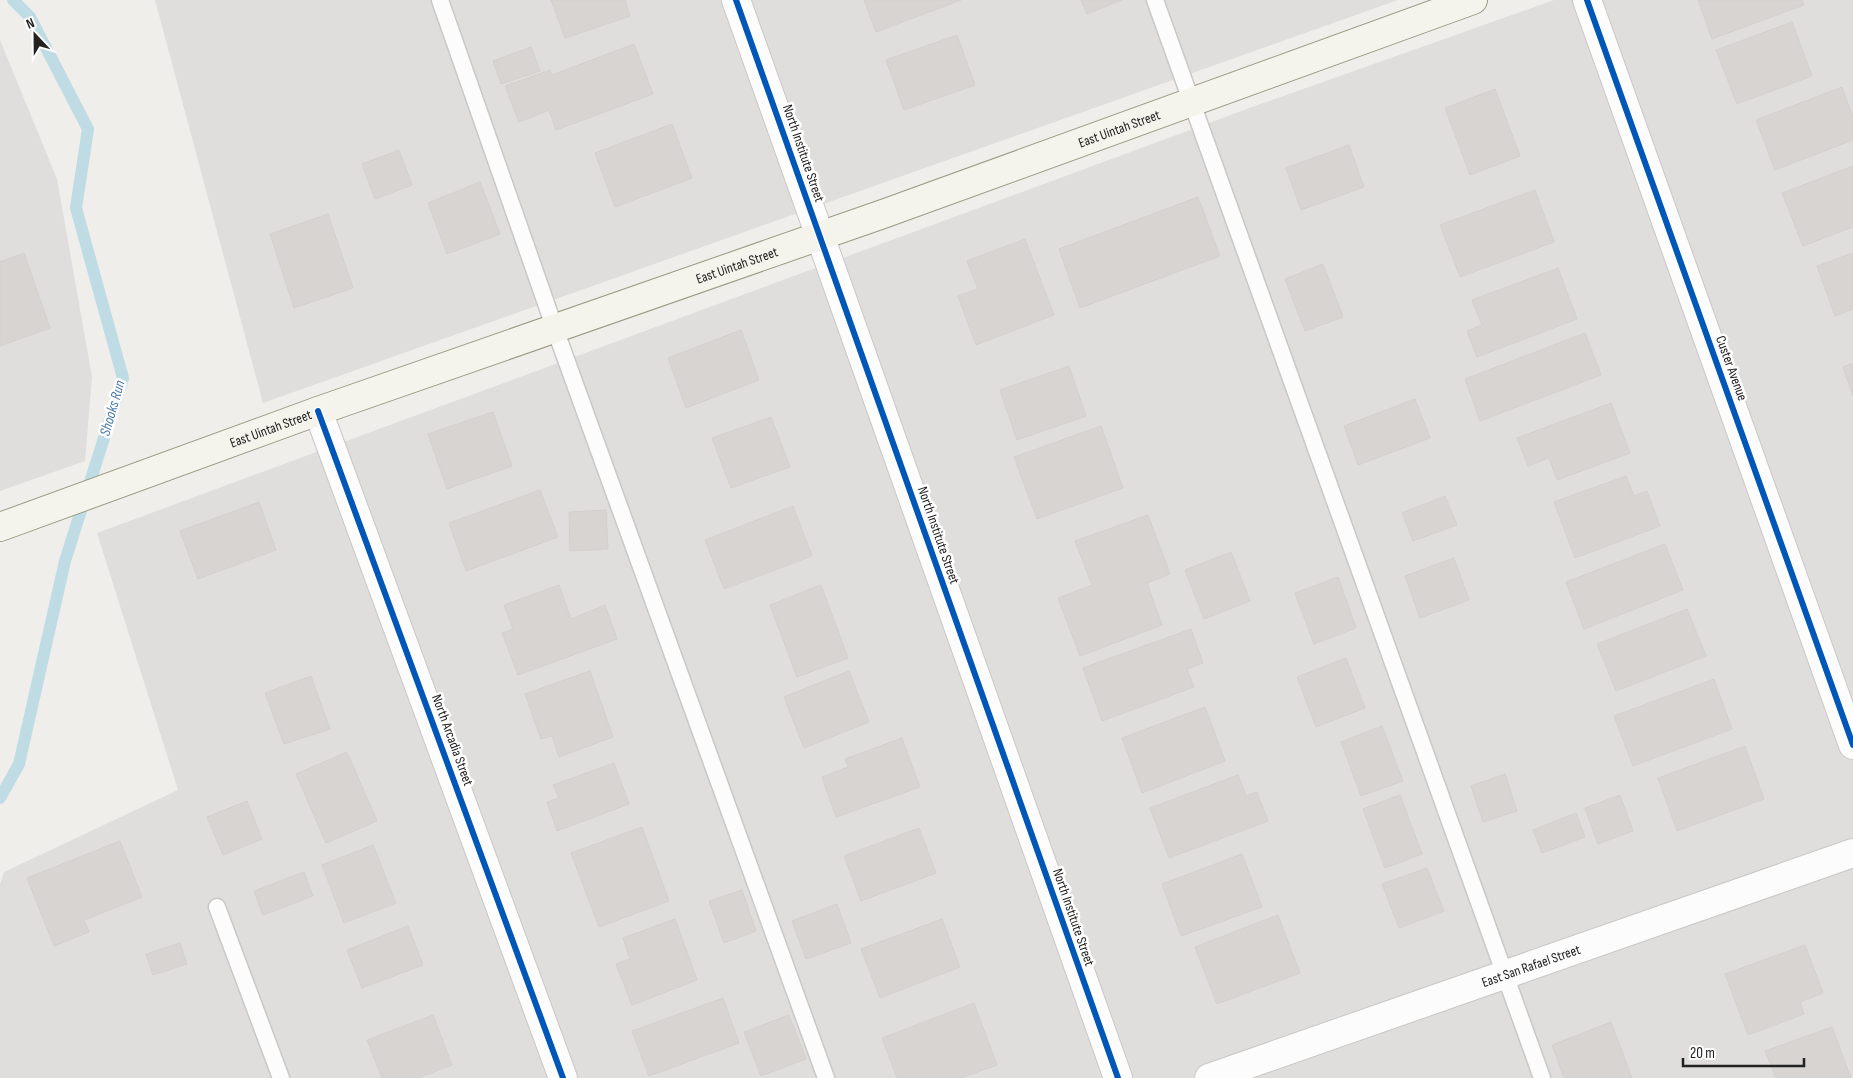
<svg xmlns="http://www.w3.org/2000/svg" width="1853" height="1078" font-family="'Sofia Sans Condensed',sans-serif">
	<rect width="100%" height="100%" fill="#f0eeeb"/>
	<g fill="#dfdedc">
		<path d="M 155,0 L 1398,0 L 263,403 Z"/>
		<path d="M 1554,0 L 1853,0 L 1853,1078 L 0,1078 L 0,884 L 4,872 L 178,790 L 97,533 L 1255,106 Z"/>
		<path d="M 0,40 L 57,179 L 92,377 L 85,461 L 0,491 Z"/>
	</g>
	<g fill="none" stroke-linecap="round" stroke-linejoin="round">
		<path stroke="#bfdbe3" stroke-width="12" d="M 0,798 L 19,764 L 65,561 L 123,378 L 76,208 L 88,129 L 30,17 L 13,0"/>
	</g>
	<g fill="#d7d4d2" stroke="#d3d0cc">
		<path d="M 551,0 L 625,0 L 630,16 L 565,38 Z"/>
		<path d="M 864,0 L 961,0 L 876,32 Z"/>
		<path d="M 1081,0 L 1122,0 L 1087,14 Z"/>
		<path d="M 1698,0 L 1802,0 L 1804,5 L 1712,39 Z"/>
		<path d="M 1792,22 L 1812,76 L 1737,104 L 1716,50 Z"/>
		<path d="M 957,35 L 975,85 L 904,110 L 886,60 Z"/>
		<path d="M 634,44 L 653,94 L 556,130 L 549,110 L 519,122 L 505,86 L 550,70 L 552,75 Z"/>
		<path d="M 531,47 L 540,71 L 501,84 L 493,61 Z"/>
		<path d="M 1842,87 L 1853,117 L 1853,140 L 1775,170 L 1756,120 Z"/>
		<path d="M 1495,89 L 1520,156 L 1470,175 L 1445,108 Z"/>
		<path d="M 672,124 L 692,178 L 615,207 L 595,153 Z"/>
		<path d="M 1349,145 L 1364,187 L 1301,210 L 1286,168 Z"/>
		<path d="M 399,150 L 412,185 L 375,199 L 362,164 Z"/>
		<path d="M 1853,166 L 1853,227 L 1803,246 L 1782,193 Z"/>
		<path d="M 480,182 L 500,234 L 447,254 L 428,203 Z"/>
		<path d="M 1535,190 L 1554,242 L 1460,277 L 1440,225 Z"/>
		<path d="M 1198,197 L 1220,256 L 1080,308 L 1059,249 Z"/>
		<path d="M 328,214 L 353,288 L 294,308 L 270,234 Z"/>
		<path d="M 1025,239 L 1054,315 L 976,345 L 958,296 L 978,289 L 967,261 Z"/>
		<path d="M 24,253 L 50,328 L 0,346 L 0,262 Z"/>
		<path d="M 1853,253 L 1853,309 L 1835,316 L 1817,266 Z"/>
		<path d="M 1323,264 L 1343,317 L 1305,331 L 1285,279 Z"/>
		<path d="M 1558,268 L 1577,319 L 1477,357 L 1467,331 L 1482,325 L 1472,300 Z"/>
		<path d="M 741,330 L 759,380 L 686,408 L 668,358 Z"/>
		<path d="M 1585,333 L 1601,375 L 1480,421 L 1465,379 Z"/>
		<path d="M 1853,363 L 1853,396 L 1843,367 Z"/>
		<path d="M 1069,366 L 1086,416 L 1017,440 L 1000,390 Z"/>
		<path d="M 1415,399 L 1430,438 L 1358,465 L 1344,426 Z"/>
		<path d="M 1611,403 L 1630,453 L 1557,480 L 1549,458 L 1528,466 L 1517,438 Z"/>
		<path d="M 493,412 L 512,466 L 447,489 L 428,434 Z"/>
		<path d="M 771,417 L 790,467 L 731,488 L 712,438 Z"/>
		<path d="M 1101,426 L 1123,488 L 1037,519 L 1014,457 Z"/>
		<path d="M 1626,476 L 1634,496 L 1647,491 L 1660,526 L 1575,558 L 1554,502 Z"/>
		<path d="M 540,490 L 558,537 L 466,571 L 449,523 Z"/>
		<path d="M 1445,496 L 1457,525 L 1413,541 L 1402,513 Z"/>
		<path d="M 259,502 L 276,550 L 198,579 L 180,531 Z"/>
		<path d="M 793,506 L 812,556 L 724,589 L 705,540 Z"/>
		<path d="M 606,510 L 608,549 L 570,551 L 569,512 Z"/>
		<path d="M 1148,515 L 1170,574 L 1147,583 L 1162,625 L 1080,656 L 1058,598 L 1092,585 L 1075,541 Z"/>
		<path d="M 1665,544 L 1683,590 L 1584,629 L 1566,582 Z"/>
		<path d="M 1231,552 L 1250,601 L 1204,619 L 1185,570 Z"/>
		<path d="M 1454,558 L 1469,600 L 1420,618 L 1405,576 Z"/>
		<path d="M 1338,577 L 1356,628 L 1314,644 L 1295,593 Z"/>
		<path d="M 559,585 L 571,619 L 605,605 L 617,639 L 518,675 L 502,633 L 513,629 L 504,605 Z"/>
		<path d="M 821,585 L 848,658 L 797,677 L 770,605 Z"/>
		<path d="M 1687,609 L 1706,656 L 1616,691 L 1597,644 Z"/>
		<path d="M 1191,629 L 1203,663 L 1187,669 L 1194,687 L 1102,721 L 1083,668 Z"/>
		<path d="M 1346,658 L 1365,708 L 1316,727 L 1297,677 Z"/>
		<path d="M 590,671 L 613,737 L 559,757 L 552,736 L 541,739 L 525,694 Z"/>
		<path d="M 849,671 L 869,722 L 804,748 L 784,697 Z"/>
		<path d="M 311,676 L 330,729 L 284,744 L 265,693 Z"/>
		<path d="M 1714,679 L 1732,729 L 1633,766 L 1614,716 Z"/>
		<path d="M 1205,707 L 1225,761 L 1142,793 L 1122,738 Z"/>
		<path d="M 1382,726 L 1403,781 L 1361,796 L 1341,742 Z"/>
		<path d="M 902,738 L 920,787 L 836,817 L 822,777 L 848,767 L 845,759 Z"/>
		<path d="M 1745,746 L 1764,799 L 1677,831 L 1658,778 Z"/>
		<path d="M 347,752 L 377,821 L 326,843 L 296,774 Z"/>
		<path d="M 614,763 L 629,804 L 557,831 L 547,802 L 559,798 L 553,785 Z"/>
		<path d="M 1505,774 L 1517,811 L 1483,822 L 1471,786 Z"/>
		<path d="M 1238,775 L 1246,796 L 1257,792 L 1268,821 L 1169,858 L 1150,808 Z"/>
		<path d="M 1400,795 L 1422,854 L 1385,868 L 1363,809 Z"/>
		<path d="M 1620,795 L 1633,831 L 1598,844 L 1585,808 Z"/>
		<path d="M 247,801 L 262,839 L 223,855 L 207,817 Z"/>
		<path d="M 1576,813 L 1585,837 L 1542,853 L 1533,830 Z"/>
		<path d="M 642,827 L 669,901 L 599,927 L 571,853 Z"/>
		<path d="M 919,828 L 936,873 L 861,901 L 844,856 Z"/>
		<path d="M 120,841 L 142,897 L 84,920 L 89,932 L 54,946 L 27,878 Z"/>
		<path d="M 373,845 L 396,903 L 344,923 L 322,865 Z"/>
		<path d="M 1242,854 L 1262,907 L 1181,936 L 1162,884 Z"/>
		<path d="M 1427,868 L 1444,911 L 1399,928 L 1382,884 Z"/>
		<path d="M 304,872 L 313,896 L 263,915 L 254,891 Z"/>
		<path d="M 742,890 L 756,931 L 724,943 L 709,901 Z"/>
		<path d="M 837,904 L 851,943 L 806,959 L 792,921 Z"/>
		<path d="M 1278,915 L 1300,973 L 1217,1004 L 1195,947 Z"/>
		<path d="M 675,919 L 697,980 L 632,1005 L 616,964 L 630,959 L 623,938 Z"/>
		<path d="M 942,919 L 960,967 L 880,998 L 861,949 Z"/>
		<path d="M 408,926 L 423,965 L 362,988 L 347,950 Z"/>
		<path d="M 180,943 L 187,964 L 153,975 L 146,954 Z"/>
		<path d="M 1805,945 L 1823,993 L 1800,1002 L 1804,1014 L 1748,1035 L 1725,974 Z"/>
		<path d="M 723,998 L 739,1043 L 649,1076 L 632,1031 Z"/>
		<path d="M 974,1003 L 997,1065 L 961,1078 L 897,1078 L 882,1038 Z"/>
		<path d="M 433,1015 L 452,1065 L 418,1078 L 382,1078 L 367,1040 Z"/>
		<path d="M 789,1015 L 806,1059 L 761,1076 L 744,1032 Z"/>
		<path d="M 1611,1022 L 1632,1078 L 1564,1078 L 1552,1045 Z"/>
		<path d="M 1832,1027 L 1851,1078 L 1776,1078 L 1765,1051 Z"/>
	</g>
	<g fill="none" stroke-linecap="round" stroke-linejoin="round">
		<defs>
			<g id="service">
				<path d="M 440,0 L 555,329 L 826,1078"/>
				<path d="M 1155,0 L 1542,1078"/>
				<path d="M 217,907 L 281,1078"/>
			</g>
			<g id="minor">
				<path d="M 736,0 L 820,236"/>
				<path d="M 1587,0 L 1853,745"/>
				<path d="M 318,411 L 563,1078"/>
				<path id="s1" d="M 1209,1078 L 1853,853"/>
			</g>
			<path id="tertiary" d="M 820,236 L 1118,1078"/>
			<g id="secondary">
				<path id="s2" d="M 0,527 L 318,411 L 883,214 L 1473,0"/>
			</g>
		</defs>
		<use href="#service" stroke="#c9c8c7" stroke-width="19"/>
		<use href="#minor" stroke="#c9c8c7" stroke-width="30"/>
		<use href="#tertiary" stroke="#c9c8c7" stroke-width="30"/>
		<use href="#secondary" stroke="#999a82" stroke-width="30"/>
		<use href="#service" stroke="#fdfcfc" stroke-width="16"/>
		<use href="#minor" stroke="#fdfcfc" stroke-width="28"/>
		<use href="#tertiary" stroke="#fdfcfc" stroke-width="28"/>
		<use href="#secondary" stroke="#f4f4ed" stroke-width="28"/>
		<defs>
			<g id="cycleway">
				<path d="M 736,0 L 1118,1078"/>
				<path d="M 1587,0 L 1853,745"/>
				<path d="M 318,411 L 563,1078"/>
			</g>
		</defs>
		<use href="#cycleway" stroke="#fff" stroke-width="9"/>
		<use href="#cycleway" stroke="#0057b8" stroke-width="6"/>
	</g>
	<g text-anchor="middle" stroke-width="5" stroke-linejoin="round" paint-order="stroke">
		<g font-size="14" fill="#222" stroke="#fff">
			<text dy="5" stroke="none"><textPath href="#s2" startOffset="1188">East Uintah Street</textPath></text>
			<text transform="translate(804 153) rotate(71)" y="5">North Institute Street</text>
			<text dy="5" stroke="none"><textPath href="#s2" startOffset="782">East Uintah Street</textPath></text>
			<text transform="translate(1732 368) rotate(70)" y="5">Custer Avenue</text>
			<text dy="5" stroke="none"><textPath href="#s2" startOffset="288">East Uintah Street</textPath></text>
			<text transform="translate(939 535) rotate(71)" y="5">North Institute Street</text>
			<text transform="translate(453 740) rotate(70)" y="5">North Arcadia Street</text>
			<text transform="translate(1074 917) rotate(71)" y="5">North Institute Street</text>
			<text dy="5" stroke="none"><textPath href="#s1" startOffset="341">East San Rafael Street</textPath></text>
		</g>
		<g font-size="15" font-style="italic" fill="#4a7aab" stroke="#fff">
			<text transform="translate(112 408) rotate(-74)" y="5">Shooks Run</text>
		</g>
	</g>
	<g transform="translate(35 35) rotate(338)" stroke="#ffffff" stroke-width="4" paint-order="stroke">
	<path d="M0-4L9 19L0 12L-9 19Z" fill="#222222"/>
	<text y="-8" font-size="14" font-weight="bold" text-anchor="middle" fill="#222222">N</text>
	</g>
	<path d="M1683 1058v8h121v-8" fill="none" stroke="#222222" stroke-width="2.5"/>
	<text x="1690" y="1058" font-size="15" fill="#222222" stroke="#ffffff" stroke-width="4" paint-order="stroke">20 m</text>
</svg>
